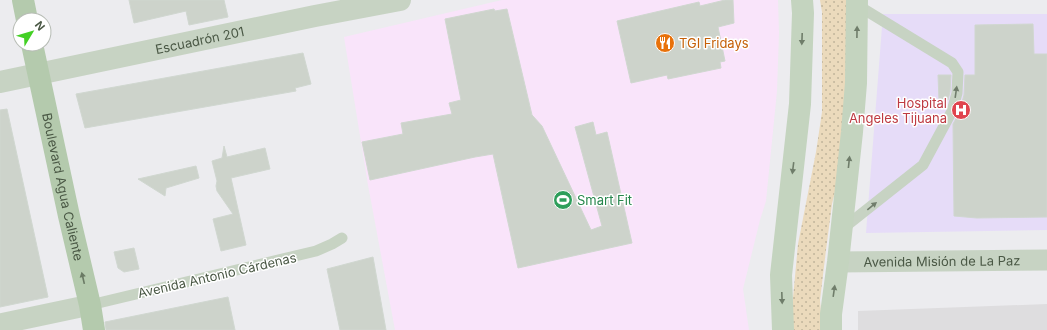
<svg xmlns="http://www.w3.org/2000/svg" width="1047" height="330" font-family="Inter,sans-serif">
	<defs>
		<pattern id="grass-dots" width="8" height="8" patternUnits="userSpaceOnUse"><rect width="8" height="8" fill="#ebdabc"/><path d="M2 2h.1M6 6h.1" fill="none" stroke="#c0b49b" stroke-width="1.8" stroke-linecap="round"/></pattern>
	</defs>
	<rect width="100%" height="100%" fill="#ececef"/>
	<path fill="#f9e4fa" d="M 502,0 L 778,0 L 779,33 L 777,91 L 766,201 L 760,220 L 743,289 L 749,330 L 395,330 L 368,185 L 344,37 Z"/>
	<path fill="#dedddf" d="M 1047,304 L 1047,330 L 858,330 L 858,311 Z"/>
	<path fill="#e6dcf8" d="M 883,14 L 1047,14 L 1047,230 L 866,233 Z"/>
	<path fill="url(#grass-dots)" d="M 820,0 L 849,0 L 842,163 L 832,204 L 826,250 L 820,300 L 822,330 L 793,330 L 793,298 L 798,244 L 816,152 L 822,112 L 822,12 Z"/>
	<g fill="#cdd3cb" stroke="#d0d7d0">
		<path d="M 129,0 L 224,0 L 228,17 L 189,25 L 186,11 L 134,23 Z"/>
		<path d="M 725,0 L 733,0 L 734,23 L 718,27 L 725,61 L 720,62 L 721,68 L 668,79 L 667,75 L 631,83 L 617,21 L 699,2 L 700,6 Z"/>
		<path d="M 494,9 L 495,11 L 507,9 L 532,115 L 542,126 L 591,230 L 602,226 L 575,127 L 593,122 L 596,135 L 607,132 L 632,243 L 518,268 L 493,154 L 475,157 L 370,180 L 362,142 L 403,134 L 401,123 L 452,114 L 449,103 L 461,100 L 445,19 Z"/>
		<path d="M 1033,24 L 1034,54 L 1047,54 L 1047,217 L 977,218 L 954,216 L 953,124 L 959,113 L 964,95 L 965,75 L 975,75 L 975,25 Z"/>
		<path d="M 303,53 L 311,84 L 295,88 L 296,91 L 85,128 L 76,94 Z"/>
		<path d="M 938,75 L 951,75 L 950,92 L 948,100 L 939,100 Z"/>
		<path d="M 7,109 L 48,297 L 0,307 L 0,110 Z"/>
		<path d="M 224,146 L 227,157 L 265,148 L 270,169 L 231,178 L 246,245 L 221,251 L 213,219 L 233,214 L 217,191 L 216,186 L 217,181 L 212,161 L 222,158 Z"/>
		<path d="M 196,166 L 199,178 L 166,188 L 165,196 L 138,179 Z"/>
		<path d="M 134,248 L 139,269 L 124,272 L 118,268 L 114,252 Z"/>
		<path d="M 373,257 L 386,330 L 340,330 L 327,269 Z"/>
		<path d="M 228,297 L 235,330 L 106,330 L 105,322 Z"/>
	</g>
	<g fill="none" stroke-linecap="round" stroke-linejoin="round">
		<g stroke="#c7d3c3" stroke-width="11">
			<path d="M 841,230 L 923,165 L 952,111 L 957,93 L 958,72 L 952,63 L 857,5"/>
			<path d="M 90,305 L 316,251 L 332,244 L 342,238"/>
		</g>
		<g stroke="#c7d3c3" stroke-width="21">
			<path id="s1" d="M 838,262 L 1047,260"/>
			<path d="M 0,324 L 90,305"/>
		</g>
		<path stroke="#c7d3c3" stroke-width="22" id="s2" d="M 0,82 L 315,16 L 400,0"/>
		<g stroke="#c4d4bf" stroke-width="22">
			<path d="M 783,330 L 781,275 L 800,104 L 803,13 L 802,0"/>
			<path d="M 831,330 L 831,314 L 838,262 L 852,132 L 856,83 L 857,0"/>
		</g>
		<g stroke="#b4caad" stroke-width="22">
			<path d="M 23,0 L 27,20"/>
			<path id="s3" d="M 32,44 L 69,216 L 90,305 L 94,330"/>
		</g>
	</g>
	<defs><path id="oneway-solid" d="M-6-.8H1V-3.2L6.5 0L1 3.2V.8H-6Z"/></defs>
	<g fill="#6f7d6a">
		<use href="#oneway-solid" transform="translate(857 32) rotate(-89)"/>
		<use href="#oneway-solid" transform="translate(802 39) rotate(92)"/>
		<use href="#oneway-solid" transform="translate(849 162) rotate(-84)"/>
		<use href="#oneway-solid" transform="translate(793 168) rotate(97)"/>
		<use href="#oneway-solid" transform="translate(834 291) rotate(-82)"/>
		<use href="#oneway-solid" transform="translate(782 298) rotate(88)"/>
	</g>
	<g fill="#707d6b">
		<use href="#oneway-solid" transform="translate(956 92) rotate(-82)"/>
		<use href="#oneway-solid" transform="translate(872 206) rotate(-39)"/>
	</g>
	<use fill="#6a7a64" href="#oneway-solid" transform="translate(83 278) rotate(-103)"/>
	<defs>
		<symbol id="restaurant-disc" viewBox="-11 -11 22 22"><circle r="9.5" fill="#e8710a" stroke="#fff"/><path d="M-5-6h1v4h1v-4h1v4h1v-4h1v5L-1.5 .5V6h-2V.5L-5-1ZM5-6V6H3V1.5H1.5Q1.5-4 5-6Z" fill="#fff"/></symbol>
		<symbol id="hospital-disc" viewBox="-11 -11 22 22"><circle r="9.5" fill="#e0444e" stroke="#fff"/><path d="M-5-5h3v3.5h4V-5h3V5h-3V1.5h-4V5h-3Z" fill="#fff"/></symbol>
		<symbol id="stadium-disc" viewBox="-11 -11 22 22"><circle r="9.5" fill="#2e9e5b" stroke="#fff"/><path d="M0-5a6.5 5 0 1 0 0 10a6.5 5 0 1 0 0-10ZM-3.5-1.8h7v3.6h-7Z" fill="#fff"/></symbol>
	</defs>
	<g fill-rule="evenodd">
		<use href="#restaurant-disc" x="654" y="32" width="22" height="22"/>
		<use href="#hospital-disc" x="950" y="99" width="22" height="22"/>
		<use href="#stadium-disc" x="552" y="189" width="22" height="22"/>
	</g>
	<g text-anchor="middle" stroke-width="3" stroke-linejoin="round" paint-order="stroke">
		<g font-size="13" fill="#4a5845" stroke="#fff">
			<text dy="5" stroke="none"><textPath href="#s2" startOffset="204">Escuadrón 201</textPath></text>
			<text dy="5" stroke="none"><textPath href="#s3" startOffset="146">Boulevard Agua Caliente</textPath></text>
			<text dy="5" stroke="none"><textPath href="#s1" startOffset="104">Avenida Misión de La Paz</textPath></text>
			<text transform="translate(217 275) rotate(-13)" y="5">Avenida Antonio Cárdenas</text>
		</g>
		<g font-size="13" fill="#c56008" stroke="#fff" text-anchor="start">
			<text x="679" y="48">TGI Fridays</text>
		</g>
		<g font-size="13" fill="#be3a42" stroke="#fff" text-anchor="end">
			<text x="947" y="108">Hospital<tspan x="947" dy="15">Angeles Tijuana</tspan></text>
		</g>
		<g font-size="13" fill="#27864d" stroke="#fff" text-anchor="start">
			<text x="577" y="205">Smart Fit</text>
		</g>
	</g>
	<g transform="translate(32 32) rotate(52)"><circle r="19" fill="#ffffff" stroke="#b7bcb5"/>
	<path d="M0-3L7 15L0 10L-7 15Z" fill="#43d024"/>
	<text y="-6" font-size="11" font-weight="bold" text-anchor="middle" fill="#4a5845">N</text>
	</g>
</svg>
